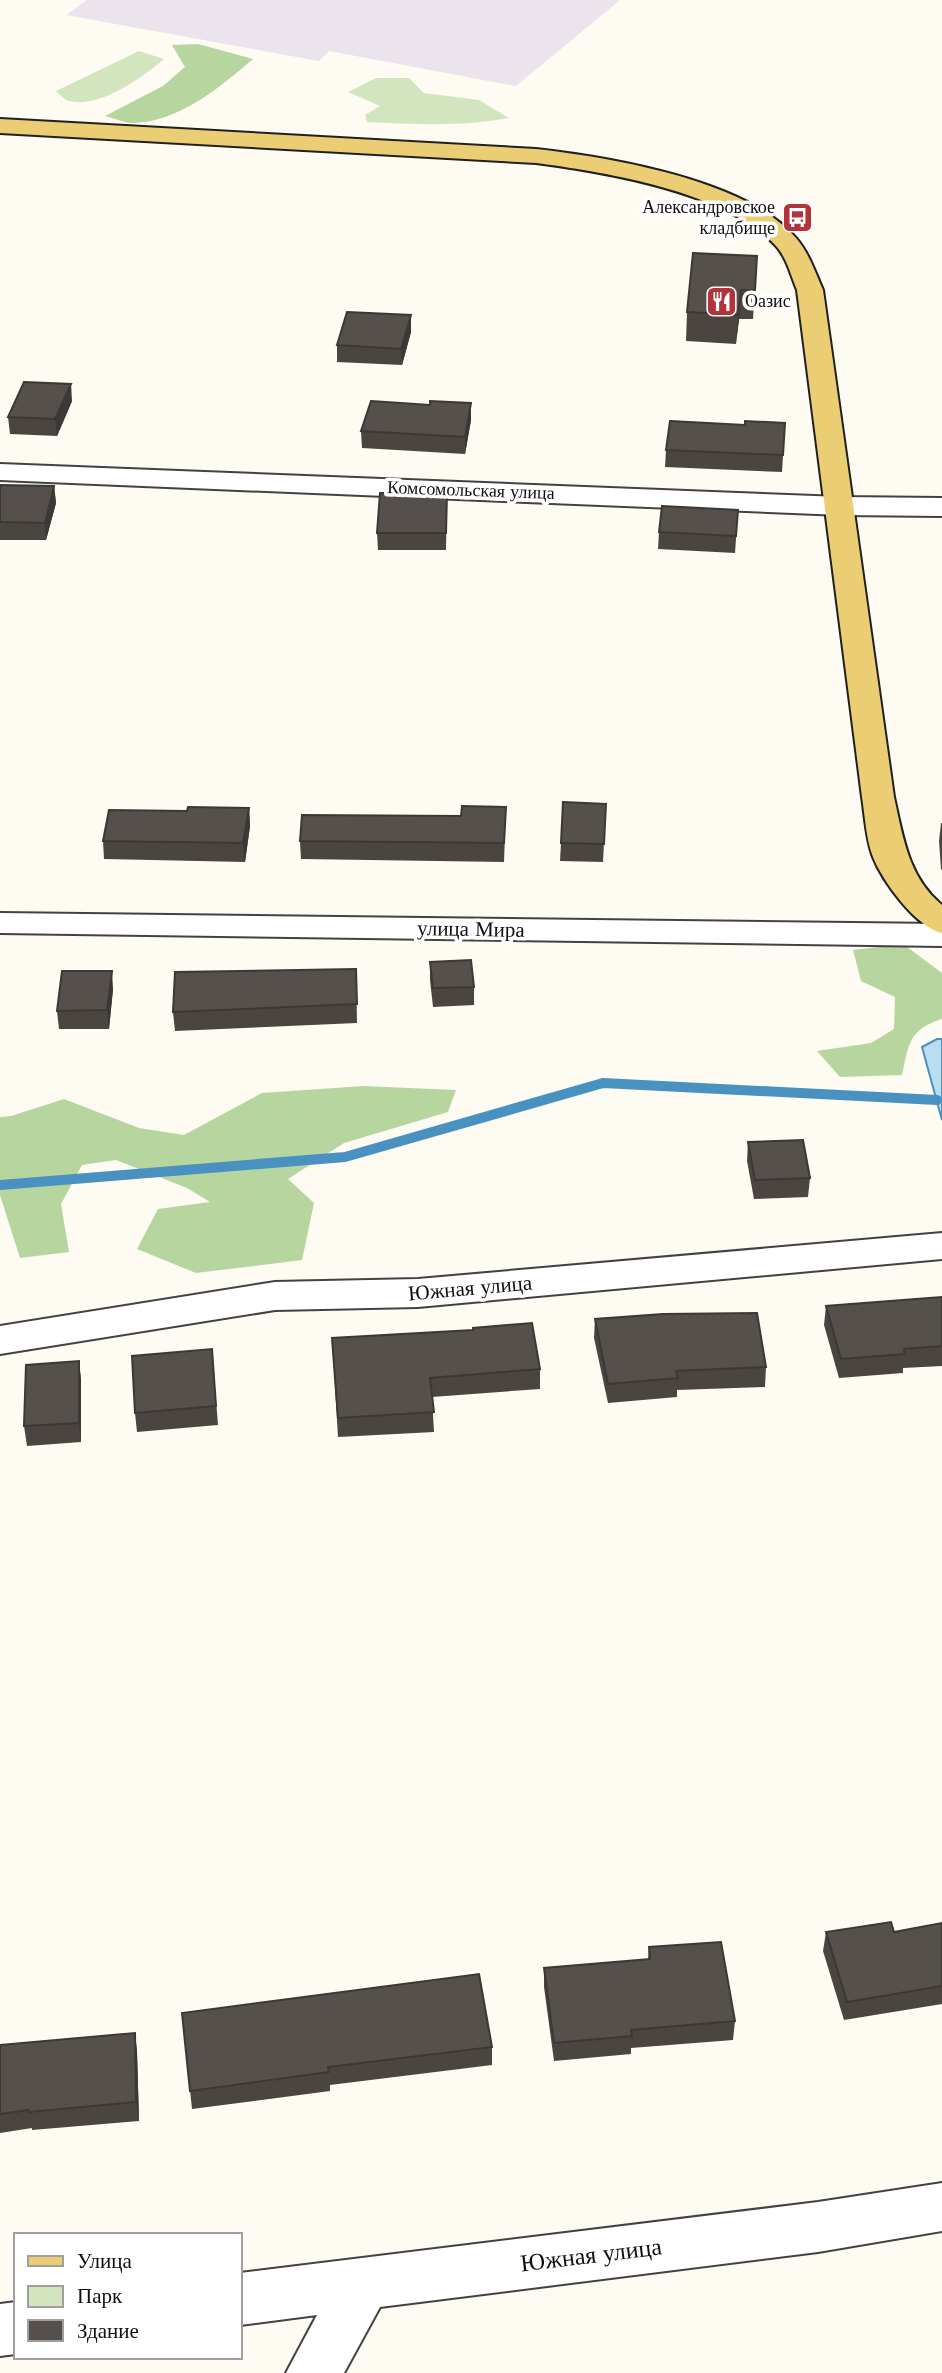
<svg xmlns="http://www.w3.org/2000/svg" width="942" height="2373" font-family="'Libre Baskerville',serif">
	<rect width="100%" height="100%" fill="#fefbf2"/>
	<path fill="#ebe4ec" d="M 87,0 L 620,0 L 516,86 L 329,51 L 319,61 L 66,15 Z"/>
	<g fill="#d3e5be">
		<path d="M 139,51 L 164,59 C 143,77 99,109 69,101 C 65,100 59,94 56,91 Z"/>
		<path d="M 376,78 L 409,78 L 424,93 L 479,100 L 509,118 C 462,127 414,124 367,122 L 365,115 L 380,106 L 348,92 Z"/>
	</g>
	<g fill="#b7d59f">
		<path d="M 198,44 L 253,59 C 219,88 179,122 132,123 C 124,123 114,118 105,116 L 163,86 L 185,67 L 172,45 Z"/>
		<path d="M 903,944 L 942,973 L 942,1019 C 908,1030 909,1044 902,1075 L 840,1077 L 817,1051 L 871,1043 L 894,1029 L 895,997 L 861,981 L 853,950 Z"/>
		<path d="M 363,1086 L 456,1090 L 448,1112 L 344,1143 L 288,1179 L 314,1203 L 302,1260 L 196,1273 L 137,1249 L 158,1209 L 210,1202 L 187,1188 L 116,1160 L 82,1165 L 61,1204 L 69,1252 L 20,1258 L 0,1195 L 0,1117 L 11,1116 L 64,1099 L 139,1128 L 184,1135 L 262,1093 Z"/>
	</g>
	<path fill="#bbddf0" stroke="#4991c0" stroke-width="2" d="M 937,1039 L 942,1039 L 942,1120 L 922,1047 Z"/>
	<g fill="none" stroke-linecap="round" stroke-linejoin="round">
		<path stroke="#4991c0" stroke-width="10" d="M 0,1185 L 345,1157 L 603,1083 L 937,1100"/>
		<defs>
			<g id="minor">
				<path d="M 0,464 L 841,497 L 942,498 L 942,516 L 841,515 L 0,480 Z"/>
				<path d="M 0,913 L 942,924 L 942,946 L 0,933 Z"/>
				<path d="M 942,1233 L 942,1259 L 418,1307 L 275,1310 L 0,1354 L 0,1326 L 275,1282 L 418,1279 Z"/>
				<path d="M 942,2183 L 942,2231 L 818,2252 L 380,2307 L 344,2373 L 286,2373 L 317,2315 L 240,2325 L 240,2273 L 818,2202 Z"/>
				<path d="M 16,2302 L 16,2354 L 0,2356 L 0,2304 Z"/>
			</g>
			<path id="major" d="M 0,119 L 536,149 C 608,157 747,180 796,238 C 809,253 815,272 823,290 L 894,797 C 903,837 908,877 942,905 L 942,933 C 916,927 883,882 873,857 C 866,840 865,816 862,797 L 797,290 C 791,276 787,258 776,246 C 728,192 605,172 536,163 L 0,133 Z"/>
		</defs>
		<use href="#minor" stroke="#424242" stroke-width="4"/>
		<use href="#major" stroke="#202020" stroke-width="4"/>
		<use href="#minor" fill="#fff" fill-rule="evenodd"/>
		<use href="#major" fill="#ebce74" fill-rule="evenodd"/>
	</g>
	<g fill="#4a4541">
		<path d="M 757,256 L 753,319 L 739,319 L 736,344 L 686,341 L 687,312 Z"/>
		<path d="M 411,315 L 411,332 L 402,365 L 337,362 L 337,345 Z"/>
		<path d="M 72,401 L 57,436 L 10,434 L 8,417 Z"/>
		<path d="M 471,420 L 465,454 L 362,448 L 361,431 Z"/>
		<path d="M 785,423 L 782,472 L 665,467 L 666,450 Z"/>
		<path d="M 0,485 L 54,486 L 56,503 L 46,540 L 0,540 Z"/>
		<path d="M 447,493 L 446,550 L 378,550 L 377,533 Z"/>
		<path d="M 738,510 L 735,553 L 658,549 L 659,532 Z"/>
		<path d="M 606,804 L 603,862 L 560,861 L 561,843 Z"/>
		<path d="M 506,807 L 504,862 L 301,859 L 300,841 L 461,816 Z"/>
		<path d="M 249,808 L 250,826 L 245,862 L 104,859 L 103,841 L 187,811 Z"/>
		<path d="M 941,823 L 942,823 L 942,870 L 941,869 L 939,841 Z"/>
		<path d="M 430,962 L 474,987 L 474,1005 L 433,1007 L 430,980 Z"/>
		<path d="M 356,969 L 357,1023 L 175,1031 L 173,1012 Z"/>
		<path d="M 113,989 L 109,1029 L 59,1029 L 57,1011 Z"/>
		<path d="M 748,1142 L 810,1178 L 808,1197 L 754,1199 L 747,1161 Z"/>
		<path d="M 942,1297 L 942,1366 L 903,1368 L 903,1373 L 839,1378 L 824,1325 L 826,1306 Z"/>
		<path d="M 595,1319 L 766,1367 L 765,1387 L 677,1390 L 677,1397 L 608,1403 L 594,1338 Z"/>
		<path d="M 473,1330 L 540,1369 L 540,1389 L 432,1397 L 434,1432 L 338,1437 L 332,1338 Z"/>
		<path d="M 212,1349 L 218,1425 L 137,1432 L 135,1413 Z"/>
		<path d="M 79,1361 L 81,1380 L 81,1442 L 27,1446 L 24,1426 Z"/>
		<path d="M 942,1923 L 942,2004 L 844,2020 L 823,1951 L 826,1932 L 894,1932 Z"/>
		<path d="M 649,1947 L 735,2021 L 733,2040 L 631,2048 L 631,2054 L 554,2061 L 544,1987 L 544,1968 L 648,1960 Z"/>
		<path d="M 182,2013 L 492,2047 L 492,2065 L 330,2085 L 330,2091 L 192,2109 Z"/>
		<path d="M 135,2033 L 137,2052 L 139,2121 L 32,2130 L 32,2128 L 0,2133 L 0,2045 Z"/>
	</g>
	<g fill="#3c3835">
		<path d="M 741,290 L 739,319 L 736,344 L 738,315 Z"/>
		<path d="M 411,315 L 411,332 L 402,365 L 401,349 Z"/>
		<path d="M 71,384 L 72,401 L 57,436 L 55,419 Z"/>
		<path d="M 471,403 L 471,420 L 465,454 L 465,437 Z"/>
		<path d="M 54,486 L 56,503 L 46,540 L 45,523 Z"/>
		<path d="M 249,808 L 250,826 L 245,862 L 243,843 Z"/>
		<path d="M 112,971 L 113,989 L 109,1029 L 107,1010 Z"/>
		<path d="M 79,1361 L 81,1380 L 81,1442 L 79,1423 Z"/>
		<path d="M 135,2033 L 137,2052 L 139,2121 L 136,2102 Z"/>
	</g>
	<g fill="#56504c" stroke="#3c3835" stroke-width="2">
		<path d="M 693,253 L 757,256 L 755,290 L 741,290 L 738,315 L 687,312 Z"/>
		<path d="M 347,312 L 411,315 L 401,349 L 337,345 Z"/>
		<path d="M 24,382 L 71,384 L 55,419 L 8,417 Z"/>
		<path d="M 371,401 L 430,405 L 430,401 L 471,403 L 465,437 L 361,431 Z"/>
		<path d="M 670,421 L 745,425 L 745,421 L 785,423 L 783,455 L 666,450 Z"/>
		<path d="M 0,485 L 54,486 L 45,523 L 0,522 Z"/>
		<path d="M 380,493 L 447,493 L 446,533 L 377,533 Z"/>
		<path d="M 662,506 L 738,510 L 736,536 L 659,532 Z"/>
		<path d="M 563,802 L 606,804 L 604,844 L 561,843 Z"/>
		<path d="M 462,806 L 506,807 L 504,843 L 300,841 L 302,815 L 461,816 Z"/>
		<path d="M 188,807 L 249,808 L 243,843 L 103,841 L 109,810 L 187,811 Z"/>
		<path d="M 471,960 L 474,987 L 433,988 L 430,962 Z"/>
		<path d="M 356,969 L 357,1004 L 173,1012 L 175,972 Z"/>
		<path d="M 62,971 L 112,971 L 107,1010 L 57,1011 Z"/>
		<path d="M 803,1140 L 810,1178 L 755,1180 L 748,1142 Z"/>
		<path d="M 942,1297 L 942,1346 L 904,1349 L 905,1354 L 841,1359 L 826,1306 Z"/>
		<path d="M 757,1313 L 766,1367 L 676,1371 L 678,1378 L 608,1384 L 595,1319 L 663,1314 Z"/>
		<path d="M 532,1323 L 540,1369 L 430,1378 L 434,1412 L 338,1418 L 332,1338 L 473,1330 L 473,1328 Z"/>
		<path d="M 212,1349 L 216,1406 L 135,1413 L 132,1356 Z"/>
		<path d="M 79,1361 L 79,1423 L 24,1426 L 26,1365 Z"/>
		<path d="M 891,1922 L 894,1932 L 942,1923 L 942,1986 L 847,2002 L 826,1932 Z"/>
		<path d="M 721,1942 L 735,2021 L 631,2030 L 632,2036 L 554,2043 L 544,1968 L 650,1959 L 649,1947 Z"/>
		<path d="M 479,1974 L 492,2047 L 328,2067 L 329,2072 L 190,2091 L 182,2013 Z"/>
		<path d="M 135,2033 L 136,2102 L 29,2112 L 29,2110 L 0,2114 L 0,2045 Z"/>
	</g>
	<defs>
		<symbol id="bus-square" viewBox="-11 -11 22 22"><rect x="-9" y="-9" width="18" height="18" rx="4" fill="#b2333a" stroke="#fff"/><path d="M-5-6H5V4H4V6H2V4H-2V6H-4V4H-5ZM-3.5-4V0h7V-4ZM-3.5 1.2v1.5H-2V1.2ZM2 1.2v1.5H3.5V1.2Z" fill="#fff"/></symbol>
		<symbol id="restaurant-square" viewBox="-11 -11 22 22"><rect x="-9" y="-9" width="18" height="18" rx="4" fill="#b2333a" stroke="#fff"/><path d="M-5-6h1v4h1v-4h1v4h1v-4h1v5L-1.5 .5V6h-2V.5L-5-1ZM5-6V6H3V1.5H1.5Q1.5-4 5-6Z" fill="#fff"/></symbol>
	</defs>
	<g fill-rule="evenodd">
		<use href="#bus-square" x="780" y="200" width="35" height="35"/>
		<use href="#restaurant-square" x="704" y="284" width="35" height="35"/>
	</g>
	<g text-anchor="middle" stroke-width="7" stroke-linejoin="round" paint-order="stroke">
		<g font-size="18" fill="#0f0f0f" stroke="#fff" text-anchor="end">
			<text x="775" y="213">Александровское<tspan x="775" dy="21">кладбище</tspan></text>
			<text x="745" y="307" text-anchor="start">Оазис</text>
		</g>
		<g font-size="18" fill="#0f0f0f" stroke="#fff">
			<text transform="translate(471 490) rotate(2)" y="6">Комсомольская улица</text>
		</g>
		<g font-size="21" fill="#0f0f0f" stroke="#fff">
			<text transform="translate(471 929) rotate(1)" y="7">улица Мира</text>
			<text transform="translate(470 1288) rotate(-5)" y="7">Южная улица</text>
		</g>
		<g font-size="24" fill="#0f0f0f" stroke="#fff">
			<text transform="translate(591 2255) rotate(-7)" y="8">Южная улица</text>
		</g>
	</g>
	<rect x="14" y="2233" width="228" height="126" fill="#ffffff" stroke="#9f9f9f" stroke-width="2"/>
	<rect x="28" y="2256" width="35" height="10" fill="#ebce74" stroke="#9f9f9f" stroke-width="2"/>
	<text x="77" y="2268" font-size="21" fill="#0f0f0f">Улица</text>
	<rect x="28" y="2286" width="35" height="21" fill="#d3e5be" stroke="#9f9f9f" stroke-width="2"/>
	<text x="77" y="2303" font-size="21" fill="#0f0f0f">Парк</text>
	<rect x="28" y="2320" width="35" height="21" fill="#56504c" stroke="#9f9f9f" stroke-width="2"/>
	<text x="77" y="2338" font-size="21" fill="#0f0f0f">Здание</text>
</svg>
